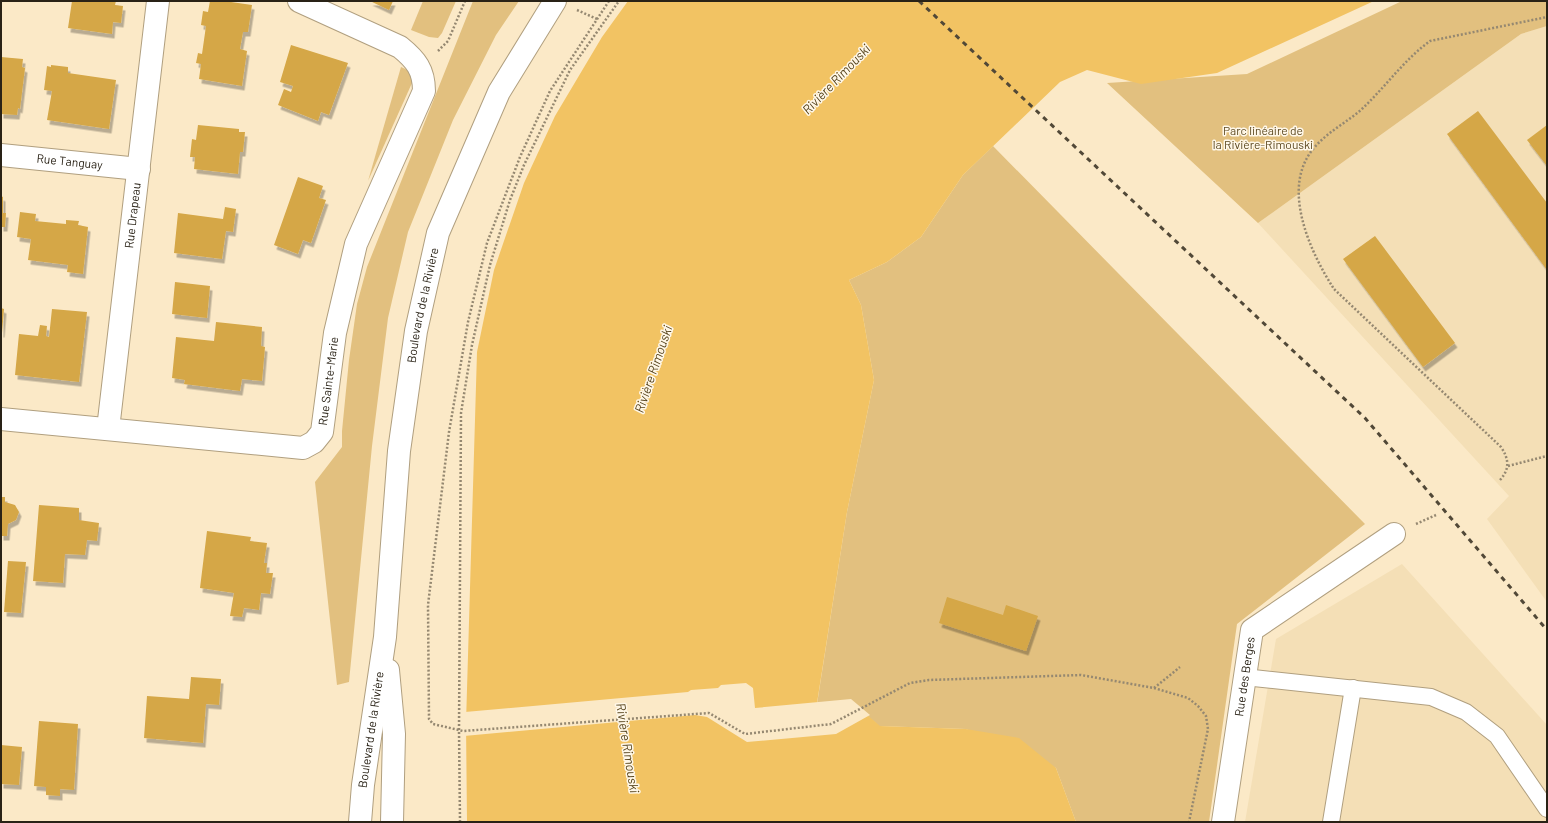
<svg xmlns="http://www.w3.org/2000/svg" width="1548" height="823" font-family="Barlow,sans-serif">
	<defs>
		<filter id="shadow"><feDropShadow dx="2.5" dy="4.5" stdDeviation="0" flood-color="#0004"/></filter>
	</defs>
	<rect width="100%" height="100%" fill="#fbe9c7"/>
	<g fill="#f4dfb6">
		<path d="M 1547,26 L 1547,602 L 1487,519 L 1509,496 L 1258,223 L 1521,34 Z"/>
		<path d="M 1402,564 L 1547,725 L 1547,822 L 1245,822 L 1276,639 Z"/>
	</g>
	<g fill="#e2c07f">
		<path d="M 423,1 L 456,1 L 442,33 L 438,38 L 429,37 L 411,30 Z"/>
		<path d="M 473,1 L 519,1 L 496,35 L 453,120 L 408,232 L 388,318 L 372,446 L 349,682 L 337,685 L 315,482 L 342,447 L 342,431 L 349,360 L 357,304 L 367,267 Z"/>
		<path d="M 1402,1 L 1547,1 L 1547,26 L 1521,34 L 1258,223 L 1107,83 L 1247,74 Z"/>
		<path d="M 401,67 C 409,70 412,74 412,83 L 368,181 Z"/>
		<path d="M 993,146 L 1365,524 L 1237,624 L 1209,822 L 1076,822 L 1056,768 L 966,729 L 879,726 L 851,701 L 817,704 L 847,512 L 874,380 L 861,305 L 849,280 L 887,262 L 921,237 L 963,175 Z"/>
	</g>
	<path fill="#f2c363" d="M 628,1 L 1374,1 L 1217,73 L 1141,84 L 1087,70 L 1060,82 L 963,175 L 921,237 L 887,262 L 849,280 L 861,305 L 874,380 L 847,512 L 817,703 L 851,701 L 880,726 L 966,729 L 1019,738 L 1056,768 L 1076,822 L 467,822 L 466,723 L 477,352 L 494,270 L 524,183 L 555,116 L 602,37 Z"/>
	<path fill="#fbe9c7" d="M 746,683 L 753,688 L 755,708 L 851,699 L 870,715 L 836,734 L 747,742 L 707,717 L 695,715 L 464,736 L 465,712 L 688,692 L 691,690 L 718,688 L 721,685 Z"/>
	<g fill="#d5a746" filter="url(#shadow)">
		<path d="M 72,1 L 116,1 L 115,5 L 123,6 L 121,23 L 113,22 L 112,34 L 68,28 Z"/>
		<path d="M 210,1 L 224,1 L 252,5 L 248,32 L 243,32 L 240,49 L 247,51 L 242,86 L 199,79 L 201,64 L 196,63 L 198,53 L 202,54 L 206,26 L 201,25 L 203,11 L 208,12 Z"/>
		<path d="M 370,1 L 393,1 L 389,10 Z"/>
		<path d="M 291,45 L 348,63 L 329,115 L 321,112 L 318,121 L 278,105 L 284,89 L 291,92 L 293,86 L 280,82 Z"/>
		<path d="M 1,57 L 23,59 L 22,67 L 25,68 L 20,109 L 18,108 L 17,115 L 1,114 Z"/>
		<path d="M 51,65 L 68,67 L 68,73 L 116,80 L 109,129 L 47,120 L 52,91 L 44,90 L 47,66 L 51,67 Z"/>
		<path d="M 1478,111 L 1547,203 L 1547,270 L 1447,134 Z"/>
		<path d="M 198,125 L 239,129 L 239,132 L 245,132 L 243,152 L 240,152 L 238,174 L 194,169 L 195,157 L 190,157 L 192,139 L 196,140 Z"/>
		<path d="M 1547,125 L 1547,166 L 1527,140 Z"/>
		<path d="M 298,177 L 323,186 L 319,198 L 326,200 L 311,243 L 303,240 L 298,254 L 274,245 Z"/>
		<path d="M 1,196 L 3,197 L 3,213 L 6,213 L 5,227 L 1,227 Z"/>
		<path d="M 225,207 L 236,209 L 233,232 L 226,231 L 222,259 L 174,253 L 178,213 L 223,219 Z"/>
		<path d="M 20,212 L 36,214 L 35,221 L 66,224 L 66,220 L 79,221 L 78,225 L 88,227 L 83,274 L 67,272 L 68,265 L 28,260 L 31,239 L 17,237 Z"/>
		<path d="M 1375,236 L 1455,343 L 1423,367 L 1343,259 Z"/>
		<path d="M 175,282 L 210,286 L 207,318 L 172,314 Z"/>
		<path d="M 1,308 L 4,309 L 2,333 L 1,333 Z"/>
		<path d="M 52,309 L 87,312 L 79,382 L 15,375 L 19,334 L 38,336 L 40,325 L 47,326 L 46,336 L 49,337 Z"/>
		<path d="M 216,322 L 262,327 L 261,346 L 265,347 L 262,381 L 242,379 L 240,391 L 184,384 L 185,380 L 172,378 L 176,337 L 214,341 Z"/>
		<path d="M 1,497 L 5,497 L 5,502 L 15,505 L 19,512 L 16,520 L 8,524 L 7,536 L 1,536 Z"/>
		<path d="M 39,505 L 79,508 L 79,520 L 99,523 L 97,541 L 87,540 L 85,555 L 65,554 L 63,583 L 33,581 Z"/>
		<path d="M 207,531 L 251,537 L 250,541 L 267,543 L 264,563 L 267,563 L 266,573 L 273,573 L 270,594 L 261,593 L 259,610 L 244,608 L 242,617 L 230,616 L 234,593 L 200,588 Z"/>
		<path d="M 8,561 L 26,562 L 21,613 L 4,612 Z"/>
		<path d="M 947,597 L 1003,615 L 1006,605 L 1038,616 L 1026,651 L 939,623 Z"/>
		<path d="M 191,677 L 221,679 L 219,705 L 206,704 L 203,743 L 144,738 L 147,696 L 189,699 Z"/>
		<path d="M 39,721 L 78,724 L 74,790 L 60,789 L 60,796 L 46,795 L 46,787 L 34,786 Z"/>
		<path d="M 1,745 L 22,747 L 19,785 L 1,784 Z"/>
	</g>
	<g fill="none" stroke-linecap="round" stroke-linejoin="round">
		<defs>
			<g id="lane">
				<path d="M 1244,677 L 1431,697 L 1466,712 L 1497,736 L 1547,809"/>
				<path d="M 1331,822 L 1353,688"/>
			</g>
			<g id="street">
				<path id="s1" d="M 1,155 L 139,169"/>
				<path id="s2" d="M 1,419 L 303,448 L 314,442 L 322,432 L 335,333 L 356,244 L 424,91 C 424,70 416,60 400,47 L 299,1"/>
				<path id="s3" d="M 108,429 L 158,1"/>
				<path id="s4" d="M 1223,822 L 1252,630 L 1394,534"/>
			</g>
			<g id="secondary">
				<path d="M 388,670 L 394,734 L 392,822"/>
				<path id="s5" d="M 360,822 L 363,785 L 385,637 L 399,451 L 416,331 L 438,233 L 499,92 L 555,1"/>
			</g>
		</defs>
		<use href="#lane" stroke="#b09f7f" stroke-width="18"/>
		<use href="#street" stroke="#b09f7f" stroke-width="24"/>
		<use href="#secondary" stroke="#b09f7f" stroke-width="24"/>
		<g stroke="#958871" stroke-width="2.5" stroke-dasharray="2 2" stroke-linecap="butt">
			<path d="M 609,1 L 550,91 L 520,157 L 487,243 L 468,322 L 449,432 L 428,605 L 429,719 L 433,724 L 463,731 L 709,713 L 745,734 L 831,724 L 910,683 L 929,680 L 1081,675 L 1154,688 L 1188,698 L 1198,706 L 1206,716 L 1208,729 L 1189,822"/>
			<path d="M 577,10 L 597,19"/>
			<path d="M 438,51 L 448,41 L 465,1"/>
			<path d="M 1508,466 L 1547,456"/>
			<path d="M 1500,480 C 1510,469 1509,459 1501,447 L 1334,289 C 1310,252 1280,187 1314,148 C 1328,131 1348,122 1363,108 C 1386,86 1405,59 1430,41 L 1547,17"/>
			<path d="M 1416,524 L 1436,515"/>
			<path d="M 1154,688 L 1180,667"/>
			<path d="M 460,822 L 459,730 L 461,413 L 472,345 L 490,265 L 510,200 L 524,165 L 570,70 L 619,1"/>
		</g>
		<use href="#lane" stroke="#fff" stroke-width="16"/>
		<use href="#street" stroke="#fff" stroke-width="22"/>
		<use href="#secondary" stroke="#fff" stroke-width="22"/>
		<path stroke="#514837" stroke-width="3" stroke-dasharray="5 5" stroke-linecap="butt" d="M 919,1 L 1365,418 L 1547,630"/>
	</g>
	<g text-anchor="middle" stroke-width="3" stroke-linejoin="round" paint-order="stroke">
		<g font-size="12" fill="#5d4921" stroke="#fff8ea">
			<text x="1263" y="135">Parc linéaire de<tspan x="1263" dy="14">la Rivière-Rimouski</tspan></text>
		</g>
		<g font-size="12" fill="#292216" stroke="#fff8ea">
			<text dy="4" stroke="none"><textPath href="#s1" startOffset="69">Rue Tanguay</textPath></text>
			<text dy="4" stroke="none"><textPath href="#s3" startOffset="215">Rue Drapeau</textPath></text>
			<text dy="4" stroke="none"><textPath href="#s5" startOffset="521">Boulevard de la Rivière</textPath></text>
			<text dy="4" stroke="none"><textPath href="#s2" startOffset="380">Rue Sainte-Marie</textPath></text>
			<text dy="4" stroke="none"><textPath href="#s4" startOffset="147">Rue des Berges</textPath></text>
			<text dy="4" stroke="none"><textPath href="#s5" startOffset="93">Boulevard de la Rivière</textPath></text>
		</g>
		<g font-size="13" font-style="italic" fill="#57441c" stroke="#fff8ea">
			<text transform="translate(836 79) rotate(-46)" y="5">Rivière Rimouski</text>
			<text transform="translate(653 369) rotate(-71)" y="5">Rivière Rimouski</text>
			<text transform="translate(628 748) rotate(81)" y="5">Rivière Rimouski</text>
		</g>
	</g>
	<rect width="1548" height="823" fill="none" stroke="#292216" stroke-width="4"/>
</svg>
